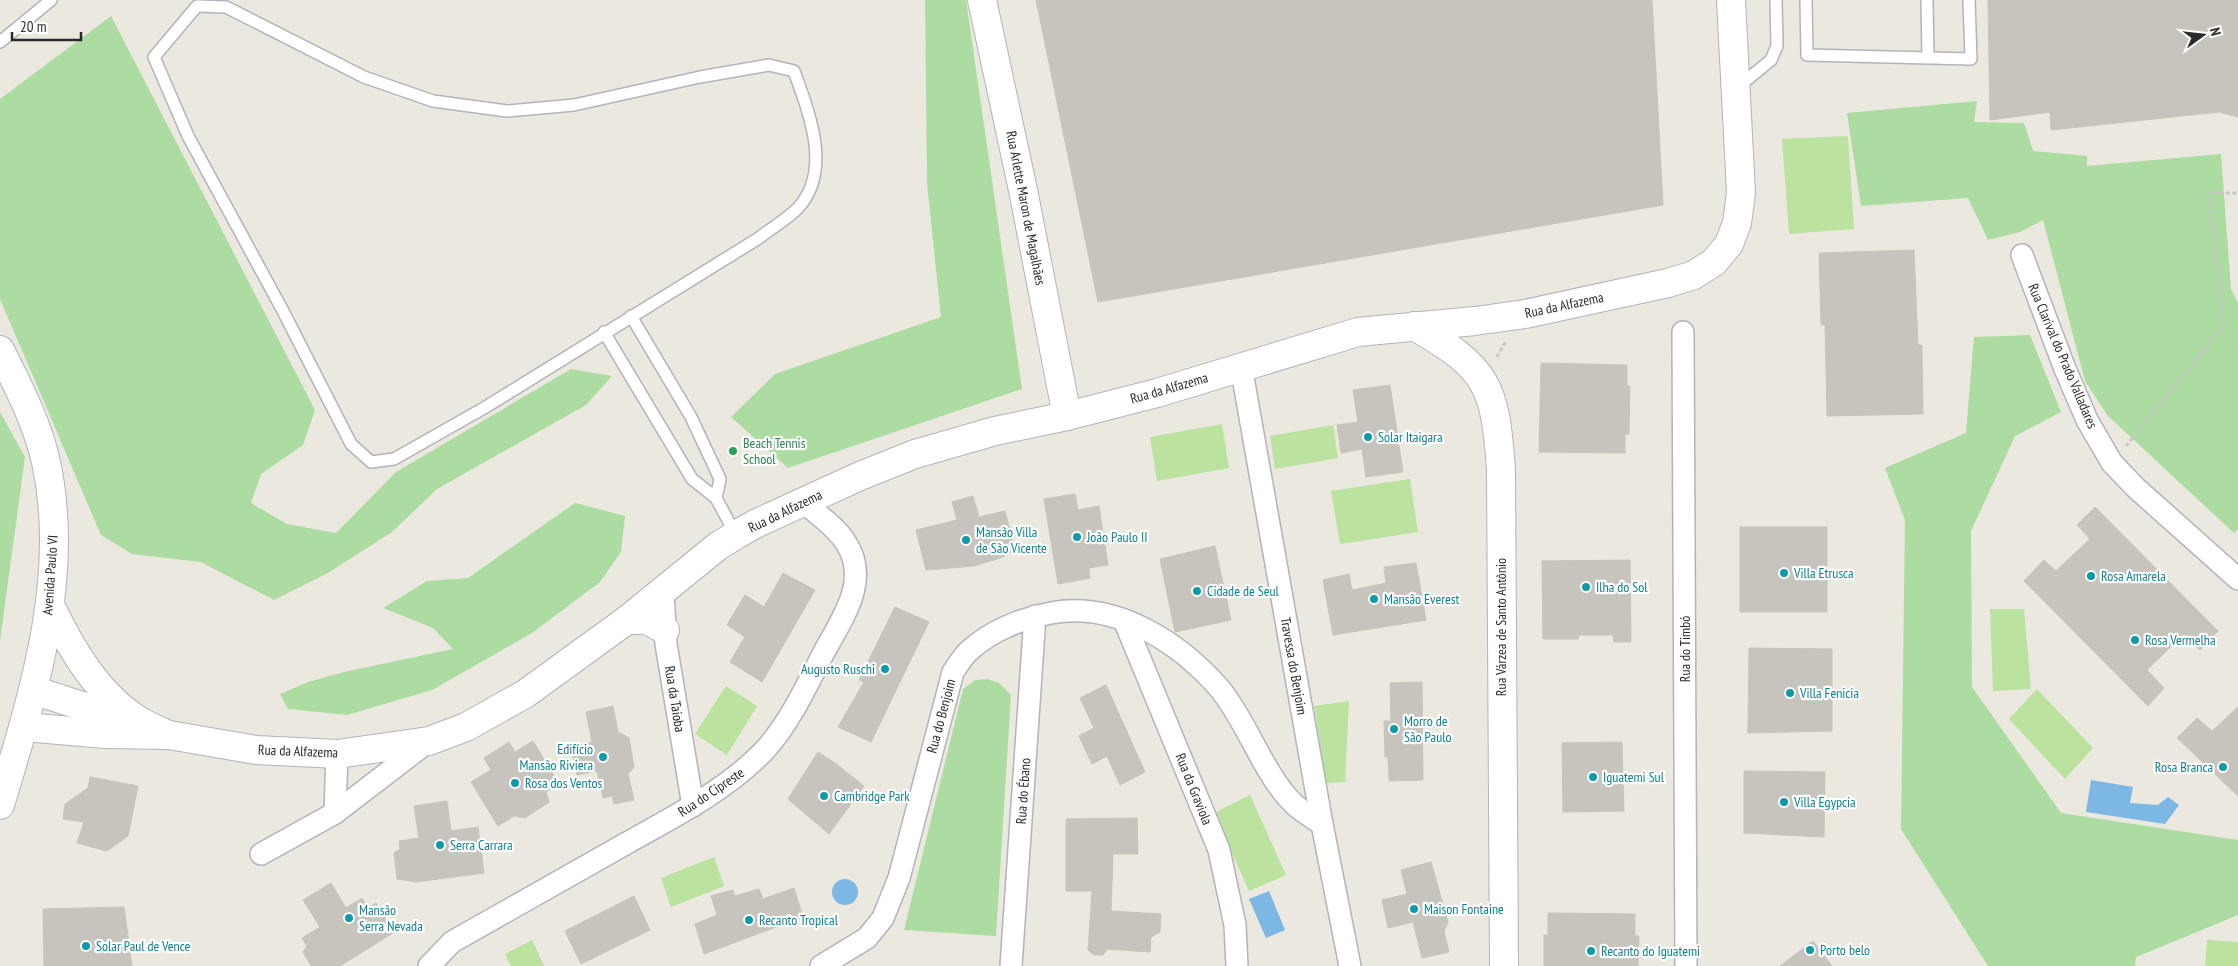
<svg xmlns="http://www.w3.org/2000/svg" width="2238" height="966" font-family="'PT Sans Narrow',sans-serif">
	<rect width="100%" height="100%" fill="#ebe8df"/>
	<g fill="#acdca1">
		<path d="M 925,0 L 966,0 L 1022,389 L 788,468 L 731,417 L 775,374 L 941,317 L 927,183 Z"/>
		<path d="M 111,16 L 315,410 L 303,445 L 261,474 L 251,503 L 287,524 L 336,533 L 396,472 L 571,369 L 612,376 L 586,405 L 437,489 L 392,532 L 328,573 L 274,600 L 201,562 L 132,554 L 101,535 L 0,299 L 0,99 Z"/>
		<path d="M 1977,101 L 1974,122 L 2024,123 L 2033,151 L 2087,156 L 2087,166 L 2221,154 L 2231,289 L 2238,303 L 2238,529 L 2234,533 L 2108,416 L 2085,381 L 2043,220 L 2020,232 L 1988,240 L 1968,198 L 1861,206 L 1847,113 Z"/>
		<path d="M 2030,335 L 2061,412 L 2015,436 L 1971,531 L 1972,687 L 2061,813 L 2238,840 L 2238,915 L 2136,957 L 2135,966 L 1988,966 L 1901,829 L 1905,520 L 1885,468 L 1966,433 L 1974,337 Z"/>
		<path d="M 0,412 L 25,457 L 0,641 Z"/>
		<path d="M 575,503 L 625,516 L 621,552 L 600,582 L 532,633 L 432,690 L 347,715 L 288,709 L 280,694 L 308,682 L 344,672 L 453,649 L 433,628 L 383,608 L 427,581 L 468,578 Z"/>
		<path d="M 987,679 L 999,683 L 1011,695 L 996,936 L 904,930 L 963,689 L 975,680 Z"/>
	</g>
	<g fill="#bbe29e">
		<path d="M 1848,136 L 1854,229 L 1789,234 L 1782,139 Z"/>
		<path d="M 1222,424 L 1229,468 L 1157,481 L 1150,437 Z"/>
		<path d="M 1333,425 L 1338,458 L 1275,469 L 1270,436 Z"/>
		<path d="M 1410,479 L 1418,532 L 1340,544 L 1331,491 Z"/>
		<path d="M 1990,609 L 2024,609 L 2031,689 L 1993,691 Z"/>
		<path d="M 726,686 L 757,706 L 727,755 L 695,734 Z"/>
		<path d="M 2037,689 L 2093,748 L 2065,779 L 2009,719 Z"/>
		<path d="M 1349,701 L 1345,782 L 1326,783 L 1314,706 Z"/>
		<path d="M 1250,795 L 1286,875 L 1249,891 L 1214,813 Z"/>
		<path d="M 714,857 L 724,886 L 671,907 L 661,878 Z"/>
		<path d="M 532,940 L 544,966 L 511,966 L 505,954 Z"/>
		<path d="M 2207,940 L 2238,942 L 2238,966 L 2205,966 Z"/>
	</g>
	<g fill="#7cb8e3">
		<path d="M 2091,780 L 2133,787 L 2130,803 L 2158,805 L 2168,797 L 2179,805 L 2165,824 L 2086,812 Z"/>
		<circle cx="845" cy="892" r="13"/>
		<path d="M 1269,891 L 1285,930 L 1266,938 L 1249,899 Z"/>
	</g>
	<g fill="#c7c4be" stroke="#c7c4b8">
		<path d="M 1036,0 L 1652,0 L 1663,205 L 1098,302 Z"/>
		<path d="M 1988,0 L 2238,0 L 2238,117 L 2219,112 L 2051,130 L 2050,112 L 1990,120 Z"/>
		<path d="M 1914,250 L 1918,345 L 1922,345 L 1923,414 L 1827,416 L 1825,325 L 1821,325 L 1819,253 Z"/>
		<path d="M 1541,363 L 1627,365 L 1627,386 L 1630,386 L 1629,434 L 1625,434 L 1625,453 L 1539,452 Z"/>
		<path d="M 1390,385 L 1403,472 L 1366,477 L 1362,449 L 1341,453 L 1337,425 L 1358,422 L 1353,390 Z"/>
		<path d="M 1075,494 L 1078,510 L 1099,506 L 1108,565 L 1089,568 L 1090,578 L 1058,584 L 1044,499 Z"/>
		<path d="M 973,496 L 979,517 L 1005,511 L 1015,550 L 1000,558 L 974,566 L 926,570 L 916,530 L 957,520 L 952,502 Z"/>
		<path d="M 2095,507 L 2218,631 L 2200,650 L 2184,634 L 2147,670 L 2164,688 L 2148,706 L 2024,581 L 2044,560 L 2056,571 L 2090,539 L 2077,525 Z"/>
		<rect x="1740" y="527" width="87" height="85"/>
		<path d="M 1215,546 L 1231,620 L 1175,632 L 1160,559 Z"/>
		<path d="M 1630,560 L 1631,642 L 1614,642 L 1613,635 L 1579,635 L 1578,639 L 1543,639 L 1542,561 Z"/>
		<path d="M 1416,563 L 1426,620 L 1333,635 L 1323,580 L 1349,574 L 1352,590 L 1386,583 L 1384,567 Z"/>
		<path d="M 783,573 L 815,590 L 762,682 L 730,662 L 745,637 L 727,625 L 745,595 L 764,607 Z"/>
		<path d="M 895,607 L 929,622 L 871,742 L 838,727 L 864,682 L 859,680 Z"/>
		<path d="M 1749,648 L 1832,649 L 1832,731 L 1748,733 Z"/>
		<path d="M 1422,682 L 1423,780 L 1389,781 L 1388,757 L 1385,757 L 1384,721 L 1391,721 L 1390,683 Z"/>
		<path d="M 1106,685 L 1145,772 L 1120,785 L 1107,756 L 1092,764 L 1079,736 L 1094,728 L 1080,698 Z"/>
		<path d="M 613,706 L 618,732 L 629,738 L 634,767 L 628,774 L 634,800 L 614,804 L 612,796 L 603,798 L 597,771 L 577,775 L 571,747 L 592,742 L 586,712 Z"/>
		<path d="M 2238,707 L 2238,796 L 2177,738 L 2197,718 L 2212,731 Z"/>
		<path d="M 533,741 L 559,784 L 546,792 L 549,802 L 525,818 L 514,816 L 498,826 L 471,782 L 491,770 L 484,758 L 509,742 L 515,752 Z"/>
		<path d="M 1622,742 L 1624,811 L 1563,812 L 1562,743 Z"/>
		<path d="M 818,752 L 835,763 L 864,786 L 829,834 L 788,799 Z"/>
		<path d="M 1744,771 L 1825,772 L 1824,837 L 1744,833 Z"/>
		<path d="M 90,777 L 138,786 L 128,836 L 107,851 L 77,843 L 84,822 L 63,819 L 65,804 L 88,788 Z"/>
		<path d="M 447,801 L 451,831 L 478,827 L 484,873 L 416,882 L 397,879 L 394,853 L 400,849 L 399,841 L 419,838 L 414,806 Z"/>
		<path d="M 1137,818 L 1138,854 L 1113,854 L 1111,911 L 1161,914 L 1160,932 L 1151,937 L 1150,952 L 1107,949 L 1103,955 L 1094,955 L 1088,950 L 1092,891 L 1066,891 L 1066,819 Z"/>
		<path d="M 1431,862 L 1448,922 L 1444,931 L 1449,952 L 1422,958 L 1413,922 L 1388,928 L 1382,900 L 1407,894 L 1401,870 Z"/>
		<path d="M 331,883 L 346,908 L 362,898 L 368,908 L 376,903 L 393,933 L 340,966 L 311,966 L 303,952 L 307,946 L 302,938 L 320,927 L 303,900 Z"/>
		<path d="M 794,888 L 803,917 L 704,954 L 695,924 L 717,915 L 711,896 L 733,890 L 735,896 L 759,889 L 763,899 Z"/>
		<path d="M 634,896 L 650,930 L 581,964 L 565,931 Z"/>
		<path d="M 124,907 L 132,966 L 44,966 L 43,909 Z"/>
		<path d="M 1548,913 L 1635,914 L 1635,936 L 1639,936 L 1638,966 L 1544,966 L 1544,935 L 1548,935 Z"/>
		<path d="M 1813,941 L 1832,966 L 1780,966 Z"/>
	</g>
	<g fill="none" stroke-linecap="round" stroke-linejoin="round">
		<defs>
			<g id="service">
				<path d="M 1806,0 L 1807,55 L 1971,59 L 1969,0"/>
				<path d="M 1927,0 L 1928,57"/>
				<path d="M 197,6 L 226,7 L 364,77 L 433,101 L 507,111 L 574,105 L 700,77 L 769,65 L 794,71 C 809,113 832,169 799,207 C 788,219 771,228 759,238 L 484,408 L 394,459 L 371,462 L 351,444 L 283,311 L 188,136 L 154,57 Z"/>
				<path d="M 0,42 L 51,0"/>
				<path d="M 1738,87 L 1771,60 L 1777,46 L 1776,0"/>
				<path d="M 631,316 L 691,417 L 720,479 L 716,498"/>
				<path d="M 604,332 L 692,479 L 716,498 L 736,535"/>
			</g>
			<g id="minor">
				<path d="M 2022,255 L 2065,369 L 2087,420 L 2112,463 L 2136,488 L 2238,579"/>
				<path d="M 1683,332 L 1686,966"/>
				<path d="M 1241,366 L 1322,824 L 1350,966"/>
				<path d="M 663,591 L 666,644 L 693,806"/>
				<path d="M 1124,620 L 1219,850 L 1235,925 L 1237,966"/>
				<path d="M 335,813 L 337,754"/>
				<path d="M 261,854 L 335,813 L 429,741"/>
				<path d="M 429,966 L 452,942 C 511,909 569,876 627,843 C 675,816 725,791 764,751 C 789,724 806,687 823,654 C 841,620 871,581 846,543 C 837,527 816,514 803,501"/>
				<path d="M 821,966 L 867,938 L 883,918 L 899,878 L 953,672 C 958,665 963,656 969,651 C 990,631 1023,618 1051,613 C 1116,601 1179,642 1220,689 C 1247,722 1265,777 1294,804 C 1302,812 1313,818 1322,824"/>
				<path d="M 1011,966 L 1035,616"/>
			</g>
			<g id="tertiary">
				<path d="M 982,0 L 1023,190 L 1067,416"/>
				<path d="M 1414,326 C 1489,369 1495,386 1501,470 L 1504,966"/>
				<path d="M 627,620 L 647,620 L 665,630"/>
				<path d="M 33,690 L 143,726"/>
				<path d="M 24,727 L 106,734 L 169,735 L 256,750 L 337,754 L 429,741 L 466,727 L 525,694 L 627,620 L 718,546 L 736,535 L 755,524 L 860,476 L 915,454 L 995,431 L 1067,416 L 1157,393 L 1358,332 L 1475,321 L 1525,314 L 1668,283 L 1694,275 L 1714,262 L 1729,244 L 1737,223 L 1741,193 L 1731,0"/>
			</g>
			<g id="secondary">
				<path d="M 0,350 C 18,386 37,422 46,462 C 71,578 33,695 0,805"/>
				<path d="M 50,605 C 70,647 97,694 138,720 C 147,726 158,730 169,735"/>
			</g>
		</defs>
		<use href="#service" stroke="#b2b3bd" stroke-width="14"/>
		<use href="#minor" stroke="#b2b3bd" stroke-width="24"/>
		<use href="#tertiary" stroke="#b2b3bd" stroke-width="30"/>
		<use href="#secondary" stroke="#b2b3bd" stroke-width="30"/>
		<g stroke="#c8c8c8" stroke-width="3" stroke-dasharray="4 2.5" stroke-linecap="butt">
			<path d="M 1497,357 L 1506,341"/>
			<path d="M 2126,446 L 2224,326 L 2209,193 L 2238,193"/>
		</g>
		<use href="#service" stroke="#fff" stroke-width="11"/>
		<use href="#minor" stroke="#fff" stroke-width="21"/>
		<use href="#tertiary" stroke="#fff" stroke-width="28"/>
		<use href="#secondary" stroke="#fff" stroke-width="28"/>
	</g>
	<g fill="#0f9aa8" stroke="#fff" stroke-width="2">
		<circle cx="1368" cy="437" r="5"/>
		<circle cx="1077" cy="537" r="5"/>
		<circle cx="966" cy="540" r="5"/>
		<circle cx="1784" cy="573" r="5"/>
		<circle cx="2091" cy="576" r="5"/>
		<circle cx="1586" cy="587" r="5"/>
		<circle cx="1197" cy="591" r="5"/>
		<circle cx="1374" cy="599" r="5"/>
		<circle cx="2135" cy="640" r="5"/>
		<circle cx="885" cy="669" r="5"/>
		<circle cx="1790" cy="693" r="5"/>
		<circle cx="1394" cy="729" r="5"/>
		<circle cx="603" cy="757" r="5"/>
		<circle cx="2223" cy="767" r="5"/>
		<circle cx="1593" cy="777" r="5"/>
		<circle cx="515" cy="783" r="5"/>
		<circle cx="824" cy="796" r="5"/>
		<circle cx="1784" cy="802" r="5"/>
		<circle cx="440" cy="845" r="5"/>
		<circle cx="1414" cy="909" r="5"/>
		<circle cx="349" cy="918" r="5"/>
		<circle cx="749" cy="920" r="5"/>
		<circle cx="86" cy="946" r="5"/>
		<circle cx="1810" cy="950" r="5"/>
		<circle cx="1591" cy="951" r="5"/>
	</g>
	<circle fill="#2e9e5b" stroke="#fff" stroke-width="2" cx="733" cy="451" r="5"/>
	<g text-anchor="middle" stroke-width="4.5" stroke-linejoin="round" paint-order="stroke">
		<g font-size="14" fill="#2b2b2b" stroke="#fff">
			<text transform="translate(1026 208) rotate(79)" y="5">Rua Arlette Maron de Magalhães</text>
			<text transform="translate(1564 305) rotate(-12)" y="5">Rua da Alfazema</text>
			<text transform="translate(2063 356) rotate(67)" y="5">Rua Clarival do Prado Valladares</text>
			<text transform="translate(1169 388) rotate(-16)" y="5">Rua da Alfazema</text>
			<text transform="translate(785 511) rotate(-26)" y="5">Rua da Alfazema</text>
			<text transform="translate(50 575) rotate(-86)" y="5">Avenida Paulo VI</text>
			<text transform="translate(1501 627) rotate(-90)" y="5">Rua Várzea de Santo Antônio</text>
			<text transform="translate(1685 649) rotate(-90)" y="5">Rua do Timbó</text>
			<text transform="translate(1294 666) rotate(80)" y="5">Travessa do Benjoim</text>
			<text transform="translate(675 699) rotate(81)" y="5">Rua da Taioba</text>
			<text transform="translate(941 716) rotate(-75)" y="5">Rua do Benjoim</text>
			<text transform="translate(298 751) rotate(2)" y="5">Rua da Alfazema</text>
			<text transform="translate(1194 789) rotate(68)" y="5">Rua da Graviola</text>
			<text transform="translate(1023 791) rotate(-86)" y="5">Rua do Ébano</text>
			<text transform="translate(711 792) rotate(-34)" y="5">Rua do Cipreste</text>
		</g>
		<g font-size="14" fill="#0d838f" stroke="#fff" text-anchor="start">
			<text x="1378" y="442">Solar Itaigara</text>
			<text x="976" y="537">Mansão Villa<tspan x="976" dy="16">de São Vicente</tspan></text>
			<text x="1087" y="542">João Paulo II</text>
			<text x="1794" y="578">Villa Etrusca</text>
			<text x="2101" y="581">Rosa Amarela</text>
			<text x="1596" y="592">Ilha do Sol</text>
			<text x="1207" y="596">Cidade de Seul</text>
			<text x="1384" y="604">Mansão Everest</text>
			<text x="2145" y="645">Rosa Vermelha</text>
			<text x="875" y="674" text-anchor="end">Augusto Ruschi</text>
			<text x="1800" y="698">Villa Fenicia</text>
			<text x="1404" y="726">Morro de<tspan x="1404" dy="16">São Paulo</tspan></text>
			<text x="593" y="754" text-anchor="end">Edifício<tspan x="593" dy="16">Mansão Riviera</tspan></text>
			<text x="2213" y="772" text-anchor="end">Rosa Branca</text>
			<text x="1603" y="782">Iguatemi Sul</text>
			<text x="525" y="788">Rosa dos Ventos</text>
			<text x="834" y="801">Cambridge Park</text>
			<text x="1794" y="807">Villa Egypcia</text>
			<text x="450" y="850">Serra Carrara</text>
			<text x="1424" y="914">Maison Fontaine</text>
			<text x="359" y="915">Mansão<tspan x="359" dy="16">Serra Nevada</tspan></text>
			<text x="759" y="925">Recanto Tropical</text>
			<text x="96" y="951">Solar Paul de Vence</text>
			<text x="1820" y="955">Porto belo</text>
			<text x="1601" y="956">Recanto do Iguatemi</text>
		</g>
		<g font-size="14" fill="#27864d" stroke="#fff" text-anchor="start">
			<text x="743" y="448">Beach Tennis<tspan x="743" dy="16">School</tspan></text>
		</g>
	</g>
	<g transform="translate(2203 35) rotate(75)" stroke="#ffffff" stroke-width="4" paint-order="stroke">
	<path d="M0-4L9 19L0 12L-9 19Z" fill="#2b2b2b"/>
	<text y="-8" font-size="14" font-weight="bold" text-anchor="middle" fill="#2b2b2b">N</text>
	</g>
	<path d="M12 32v8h69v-8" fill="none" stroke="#2b2b2b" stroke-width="2.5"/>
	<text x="20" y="32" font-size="15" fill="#2b2b2b" stroke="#ffffff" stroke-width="4" paint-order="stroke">20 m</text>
</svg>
